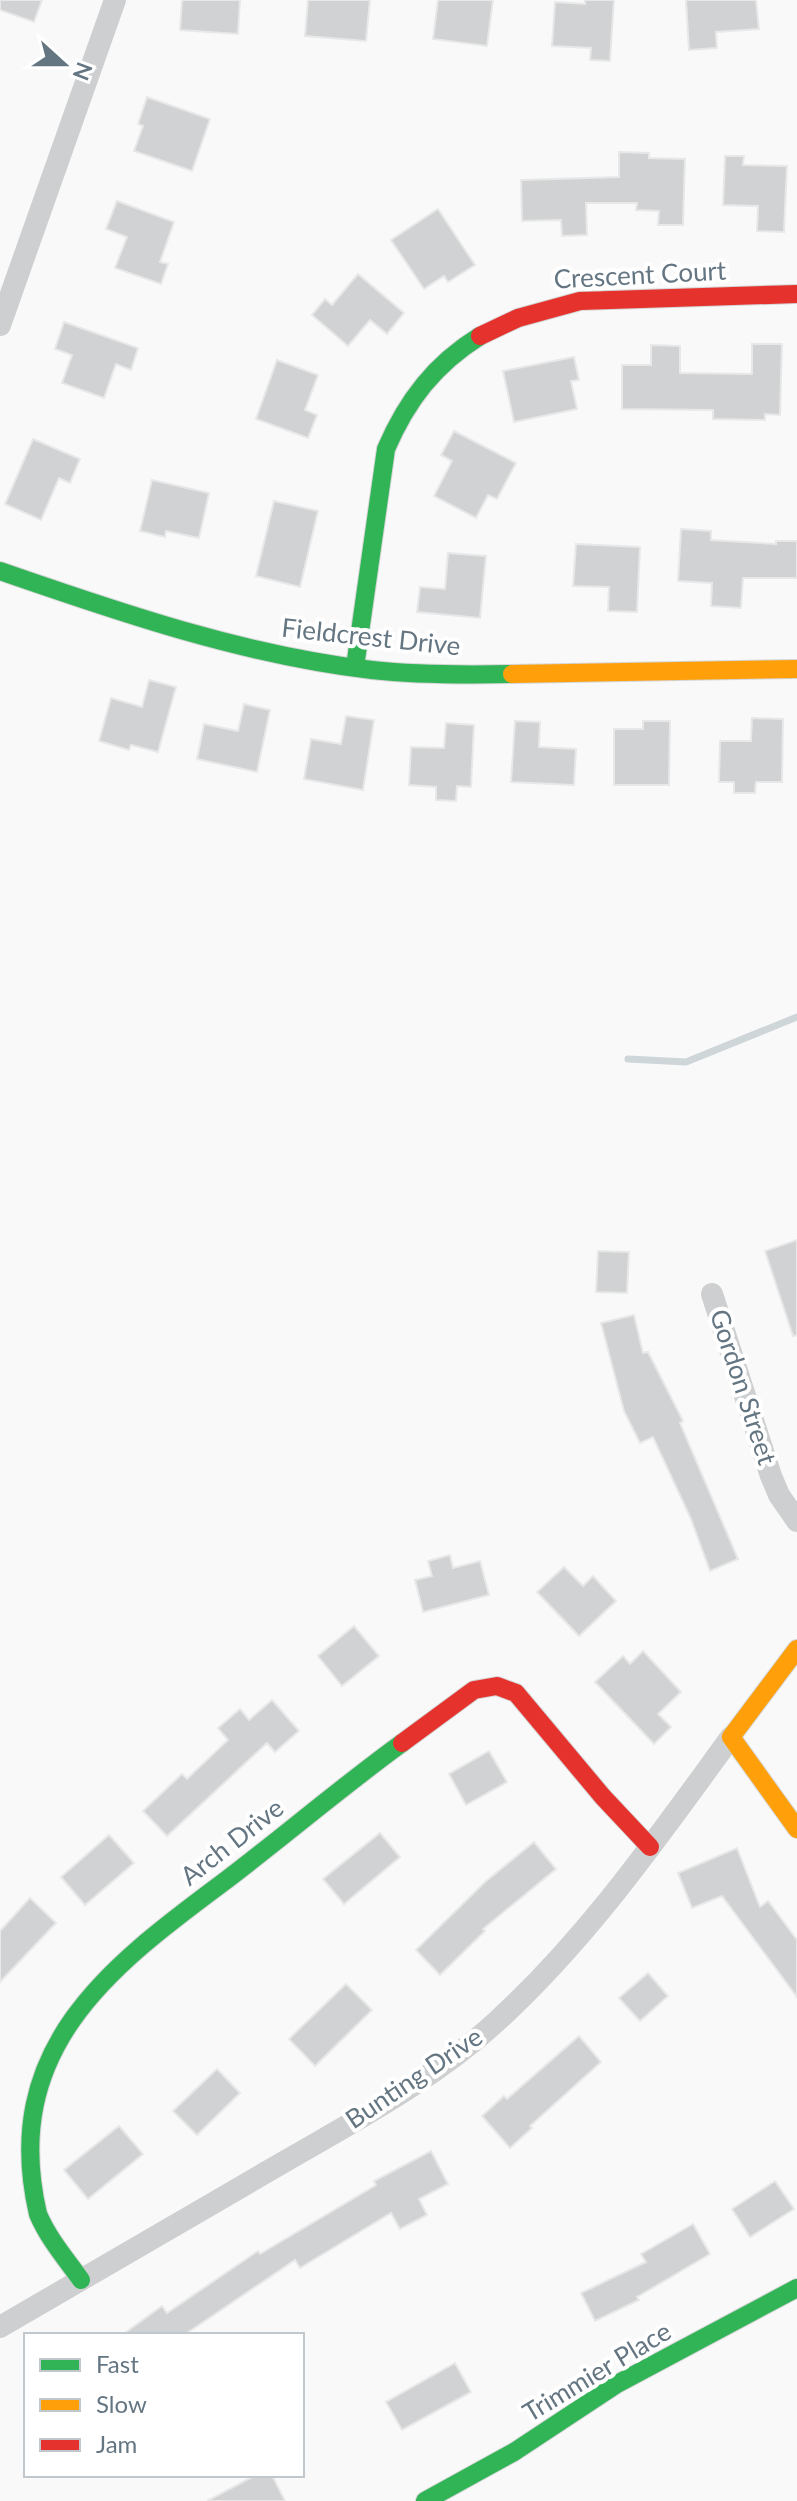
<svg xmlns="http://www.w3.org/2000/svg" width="797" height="2501" font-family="Lato,sans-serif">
	<rect width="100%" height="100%" fill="#f9f9f9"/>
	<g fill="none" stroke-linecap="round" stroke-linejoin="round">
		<path stroke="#ced6d9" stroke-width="7" d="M 628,1059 L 686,1062 L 797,1017"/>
	</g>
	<g fill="#d0d2d3" stroke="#e8e8e8" stroke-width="2">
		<path d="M 0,0 L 42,0 L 34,22 L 0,10 Z"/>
		<path d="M 182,0 L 240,0 L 238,34 L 180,30 Z"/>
		<path d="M 308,0 L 370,0 L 366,41 L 305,36 Z"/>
		<path d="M 438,0 L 493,0 L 487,46 L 433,39 Z"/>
		<path d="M 585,0 L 614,0 L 610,61 L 590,60 L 591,48 L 552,46 L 555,2 L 585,4 Z"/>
		<path d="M 686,0 L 756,0 L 759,29 L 716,32 L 717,48 L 689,50 Z"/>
		<path d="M 147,97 L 210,119 L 192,171 L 134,151 L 143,126 L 138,124 Z"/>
		<path d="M 619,152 L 649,153 L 649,158 L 685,159 L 683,225 L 658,225 L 659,211 L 636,210 L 637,203 L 586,203 L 587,235 L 562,236 L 561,220 L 522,221 L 521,180 L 619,177 Z"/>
		<path d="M 725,156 L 744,156 L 743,165 L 787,166 L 784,232 L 757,231 L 758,206 L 723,205 Z"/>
		<path d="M 117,201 L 174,222 L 160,262 L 168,264 L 161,284 L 115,268 L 127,237 L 106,229 Z"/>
		<path d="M 438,209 L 475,265 L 448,282 L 444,276 L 424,289 L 391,240 Z"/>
		<path d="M 358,274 L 404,313 L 387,334 L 370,320 L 348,346 L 312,315 L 325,299 L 332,305 Z"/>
		<path d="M 64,322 L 138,348 L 131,370 L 116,364 L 104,398 L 62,383 L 72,355 L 55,349 Z"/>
		<path d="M 752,344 L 782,344 L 780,415 L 765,414 L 765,420 L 713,419 L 713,410 L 622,409 L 622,365 L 651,365 L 651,345 L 680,346 L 680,373 L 752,374 Z"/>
		<path d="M 574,357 L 579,380 L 571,381 L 577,409 L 514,422 L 503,371 Z"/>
		<path d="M 277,360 L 318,375 L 305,410 L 317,415 L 308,438 L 256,419 Z"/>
		<path d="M 454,431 L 516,463 L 497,499 L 488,495 L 476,518 L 434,496 L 452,461 L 441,455 Z"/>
		<path d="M 33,439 L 80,459 L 70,483 L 59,478 L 41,520 L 5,504 Z"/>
		<path d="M 152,480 L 209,493 L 199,538 L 166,531 L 165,537 L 140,531 Z"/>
		<path d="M 274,501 L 318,511 L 300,587 L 256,576 Z"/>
		<path d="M 681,529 L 711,531 L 711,540 L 776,544 L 776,541 L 797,541 L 797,578 L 743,578 L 741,608 L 711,606 L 712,583 L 678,581 Z"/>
		<path d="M 576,544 L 640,547 L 637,612 L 608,611 L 609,587 L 573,586 Z"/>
		<path d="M 448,553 L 486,556 L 480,618 L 417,612 L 420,587 L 445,589 Z"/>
		<path d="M 149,680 L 176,687 L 158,752 L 131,745 L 129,750 L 99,741 L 111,698 L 142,707 Z"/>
		<path d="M 244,704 L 270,710 L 257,772 L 197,759 L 204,724 L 238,731 Z"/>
		<path d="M 346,716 L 374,720 L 363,790 L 304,779 L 311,739 L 341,744 Z"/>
		<path d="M 752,718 L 783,719 L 782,782 L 756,782 L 755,793 L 734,793 L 734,782 L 719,782 L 720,741 L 751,741 Z"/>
		<path d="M 515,721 L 540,722 L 539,747 L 576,749 L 574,785 L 511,782 Z"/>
		<path d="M 643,721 L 670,721 L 669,785 L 614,785 L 614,729 L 643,729 Z"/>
		<path d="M 446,723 L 474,725 L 471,787 L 457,786 L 456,801 L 436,800 L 436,787 L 409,785 L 411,747 L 444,748 Z"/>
		<path d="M 797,1240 L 797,1335 L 793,1336 L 765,1251 Z"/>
		<path d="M 598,1251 L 629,1252 L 627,1293 L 596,1292 Z"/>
		<path d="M 634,1315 L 643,1353 L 648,1352 L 683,1421 L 680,1423 L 738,1559 L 710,1571 L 691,1519 L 653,1437 L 640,1443 L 624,1411 L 601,1323 Z"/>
		<path d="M 450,1555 L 453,1568 L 480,1561 L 489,1595 L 423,1612 L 415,1580 L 432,1576 L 428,1561 Z"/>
		<path d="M 564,1567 L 583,1586 L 593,1576 L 616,1601 L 579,1636 L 537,1592 Z"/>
		<path d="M 354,1626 L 379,1656 L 342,1686 L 318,1656 Z"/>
		<path d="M 643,1651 L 681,1692 L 658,1714 L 671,1727 L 654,1744 L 595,1682 L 623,1656 L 630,1664 Z"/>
		<path d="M 272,1700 L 299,1731 L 275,1752 L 267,1743 L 167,1836 L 143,1811 L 182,1774 L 187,1779 L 228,1740 L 218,1728 L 240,1709 L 249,1720 Z"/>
		<path d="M 489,1751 L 507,1782 L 466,1805 L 449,1774 Z"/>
		<path d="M 380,1833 L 400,1857 L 344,1904 L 323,1879 Z"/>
		<path d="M 109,1835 L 134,1863 L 85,1905 L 61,1877 Z"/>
		<path d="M 534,1842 L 556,1869 L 483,1929 L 485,1931 L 440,1975 L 416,1950 L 485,1882 Z"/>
		<path d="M 737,1848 L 760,1907 L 768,1901 L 797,1940 L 797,1997 L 722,1896 L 692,1908 L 678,1873 Z"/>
		<path d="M 30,1898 L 56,1923 L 0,1982 L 0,1931 Z"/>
		<path d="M 648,1973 L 668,1996 L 640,2021 L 619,1998 Z"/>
		<path d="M 346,1984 L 372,2010 L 315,2066 L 289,2039 Z"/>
		<path d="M 579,2036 L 601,2062 L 530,2126 L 532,2128 L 510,2148 L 482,2116 L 504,2096 L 507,2099 Z"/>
		<path d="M 217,2069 L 240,2093 L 197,2135 L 173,2111 Z"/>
		<path d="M 119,2126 L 143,2154 L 88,2199 L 64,2170 Z"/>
		<path d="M 431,2151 L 448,2184 L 419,2199 L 427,2215 L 400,2229 L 391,2213 L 300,2268 L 295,2260 L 184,2335 L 122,2335 L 162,2306 L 167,2313 L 258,2251 L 260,2254 L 376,2185 L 374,2181 Z"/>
		<path d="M 775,2181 L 794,2209 L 750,2237 L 732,2209 Z"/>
		<path d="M 693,2224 L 710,2254 L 637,2297 L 639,2300 L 595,2321 L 581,2293 L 646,2262 L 641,2254 Z"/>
		<path d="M 455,2363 L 471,2392 L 402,2430 L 386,2402 Z"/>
		<path d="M 256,2475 L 272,2475 L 285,2501 L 207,2501 Z"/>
	</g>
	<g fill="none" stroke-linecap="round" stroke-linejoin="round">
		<defs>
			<g id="fast">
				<path d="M 0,571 C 121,613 244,655 372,670 C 418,675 465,675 512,674"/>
				<path d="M 355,667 L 386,449 C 407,400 435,364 480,336"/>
				<path d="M 81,2280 C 66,2259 48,2238 38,2214 C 0,2050 108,1968 221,1884 C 282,1838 340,1788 402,1743"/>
				<path d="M 425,2501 L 514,2452 L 617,2384 L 797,2288"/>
			</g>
			<g id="slow">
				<path d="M 512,674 L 797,669"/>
				<path d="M 797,1649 L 731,1737 L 797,1829"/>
			</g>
			<g id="jam">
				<path d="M 480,336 L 518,318 L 580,301 L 797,294"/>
				<path d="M 402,1743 L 474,1690 L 497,1686 L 516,1693 L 603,1797 L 650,1847"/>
			</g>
		</defs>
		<use href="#fast" stroke="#d5d6d7" stroke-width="20"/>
		<use href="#slow" stroke="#d5d6d7" stroke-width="20"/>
		<use href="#jam" stroke="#d5d6d7" stroke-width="20"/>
		<g stroke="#cecfd0" stroke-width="22">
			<path d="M 0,325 L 115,0"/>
			<path d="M 712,1294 L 771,1476 L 779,1495 L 797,1521"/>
			<path d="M 0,2327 C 96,2271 192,2215 289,2159 C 360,2118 435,2078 496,2022 C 588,1938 658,1837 731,1737"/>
		</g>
		<use href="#fast" stroke="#30b455" stroke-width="18"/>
		<use href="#slow" stroke="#ff9f0a" stroke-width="18"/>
		<use href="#jam" stroke="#e5322d" stroke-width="18"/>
	</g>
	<g text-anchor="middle" stroke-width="8" stroke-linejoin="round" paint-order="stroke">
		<g font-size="26" fill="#657683" stroke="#fff">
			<text transform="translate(640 275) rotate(-3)" y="9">Crescent Court</text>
			<text transform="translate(371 637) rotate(6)" y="9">Fieldcrest Drive</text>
			<text transform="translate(743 1387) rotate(72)" y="9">Gordon Street</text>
			<text transform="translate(232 1842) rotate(-38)" y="9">Arch Drive</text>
			<text transform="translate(414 2078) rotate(-34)" y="9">Bunting Drive</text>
			<text transform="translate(597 2372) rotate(-31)" y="9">Trimmier Place</text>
		</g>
	</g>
	<rect x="24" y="2333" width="280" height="144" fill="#ffffff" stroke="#c1c8cd" stroke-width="2"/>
	<rect x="40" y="2359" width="40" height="12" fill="#30b455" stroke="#c1c8cd" stroke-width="2"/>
	<text x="96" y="2373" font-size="24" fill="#657683">Fast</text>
	<rect x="40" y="2399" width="40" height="12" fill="#ff9f0a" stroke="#c1c8cd" stroke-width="2"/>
	<text x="96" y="2413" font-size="24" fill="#657683">Slow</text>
	<rect x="40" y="2439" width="40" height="12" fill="#e5322d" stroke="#c1c8cd" stroke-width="2"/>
	<text x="96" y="2453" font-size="24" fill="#657683">Jam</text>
	<g transform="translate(64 64) rotate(111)" stroke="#ffffff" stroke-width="6" paint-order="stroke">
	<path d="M0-6L14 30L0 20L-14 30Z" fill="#657683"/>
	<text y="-12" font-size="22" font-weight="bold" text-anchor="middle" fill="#657683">N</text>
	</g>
</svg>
